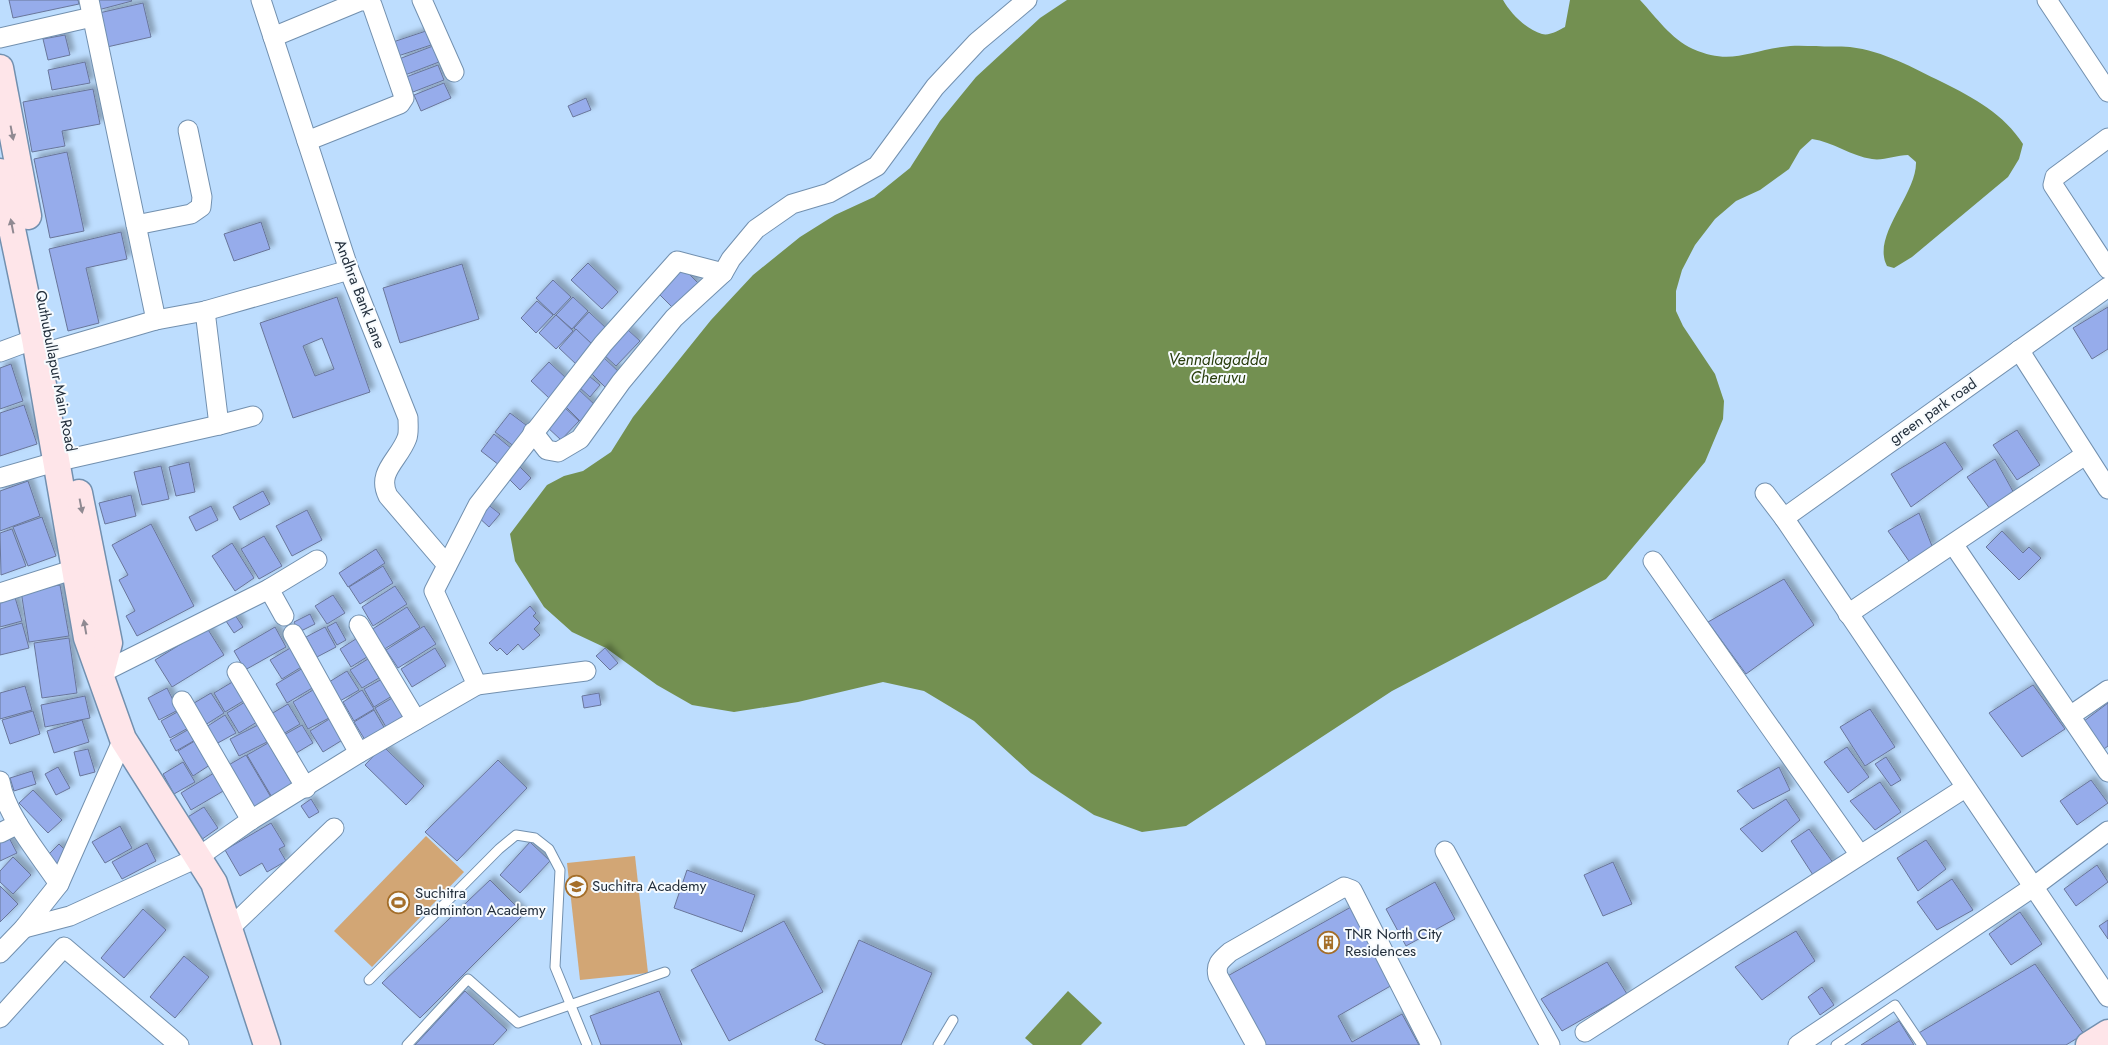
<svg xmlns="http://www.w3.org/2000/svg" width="2108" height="1045" font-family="Jost,sans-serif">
	<defs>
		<filter id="shadow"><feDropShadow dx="4.5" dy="-4.5" stdDeviation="2.5" flood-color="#0004"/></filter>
	</defs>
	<rect width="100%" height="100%" fill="#bdddfe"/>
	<g fill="#d2a675">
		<path d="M 426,836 L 464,872 L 372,967 L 334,931 Z"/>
		<path d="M 635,856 L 648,973 L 580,980 L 567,863 Z"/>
	</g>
	<g fill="#739051">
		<path d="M 1067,0 L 1503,0 C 1511,14 1526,29 1542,34 C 1550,36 1559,30 1565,27 L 1570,0 L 1640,0 C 1656,17 1671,39 1693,49 C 1729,65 1747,52 1782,47 C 1793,45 1805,46 1816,46 C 1827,47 1839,46 1850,47 C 1884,51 1913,68 1942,82 C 1974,98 2004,114 2023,144 L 2019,159 L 2008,177 L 1912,257 L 1894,268 L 1887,266 C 1871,236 1917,194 1916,162 L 1908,155 C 1896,155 1883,161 1872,159 C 1851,156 1833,142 1812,139 L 1800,150 L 1789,169 L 1760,190 L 1736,201 L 1715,219 L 1695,245 L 1682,270 L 1676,291 L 1676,311 L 1683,326 L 1715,374 L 1724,401 L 1723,419 L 1705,462 L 1606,579 L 1392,691 L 1186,826 L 1142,832 L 1094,815 L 1031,773 L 974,721 L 924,691 L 883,682 L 798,702 L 734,712 L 692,705 L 657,685 L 606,648 L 572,632 L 544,607 L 515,561 L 510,534 L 547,485 L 564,476 L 583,471 L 611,452 L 633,417 L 711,320 L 753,275 L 800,237 L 835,215 L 874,197 L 910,168 L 940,121 L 976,77 L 1040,18 Z"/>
		<path d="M 1068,991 L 1102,1023 L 1081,1045 L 1033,1045 L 1025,1038 Z"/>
	</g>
	<g fill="#96aceb" stroke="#69769a" fill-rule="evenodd" filter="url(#shadow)">
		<path d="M 9,0 L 78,0 L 79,4 L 13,18 Z"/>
		<path d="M 96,0 L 131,0 L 132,1 L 98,10 Z"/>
		<path d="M 143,3 L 151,37 L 107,47 L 99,13 Z"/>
		<path d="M 426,31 L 431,45 L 398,56 L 393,42 Z"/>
		<path d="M 65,35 L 70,55 L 48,60 L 43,39 Z"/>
		<path d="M 433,46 L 439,62 L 405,75 L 399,59 Z"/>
		<path d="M 85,62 L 90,83 L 52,90 L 48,70 Z"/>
		<path d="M 438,65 L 444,80 L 413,92 L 406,77 Z"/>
		<path d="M 444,83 L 451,98 L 421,111 L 414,95 Z"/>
		<path d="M 93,89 L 100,124 L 62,131 L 65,146 L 32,152 L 23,102 Z"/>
		<path d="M 586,98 L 591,110 L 573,117 L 568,106 Z"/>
		<path d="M 67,152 L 84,231 L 50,238 L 34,159 Z"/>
		<path d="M 261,222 L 270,249 L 234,261 L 224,234 Z"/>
		<path d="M 121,232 L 127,259 L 86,268 L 99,323 L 68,331 L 49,249 Z"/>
		<path d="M 588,263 L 618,292 L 602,309 L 571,280 Z"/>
		<path d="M 462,264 L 479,319 L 400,343 L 383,288 Z"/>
		<path d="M 682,267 L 698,283 L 673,308 L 657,292 Z"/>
		<path d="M 553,280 L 571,297 L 554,315 L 536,298 Z"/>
		<path d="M 337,297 L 370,392 L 293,418 L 260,323 ZM 322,338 L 334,369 L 315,376 L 303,346 Z"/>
		<path d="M 573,297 L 588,311 L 572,329 L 556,315 Z"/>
		<path d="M 537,301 L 553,315 L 536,333 L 521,318 Z"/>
		<path d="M 2108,307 L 2108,349 L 2092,359 L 2073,328 Z"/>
		<path d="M 589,312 L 607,329 L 593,345 L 574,328 Z"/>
		<path d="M 556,315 L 573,331 L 556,349 L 539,333 Z"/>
		<path d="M 576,329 L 594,346 L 577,365 L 559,348 Z"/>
		<path d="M 627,329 L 640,341 L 616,366 L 603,354 Z"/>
		<path d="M 603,357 L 620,373 L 606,388 L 589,371 Z"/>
		<path d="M 549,362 L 567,379 L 549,398 L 531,381 Z"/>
		<path d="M 11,364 L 23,401 L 0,409 L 0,368 Z"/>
		<path d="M 589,376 L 600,385 L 590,397 L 579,387 Z"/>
		<path d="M 577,388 L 596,406 L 581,422 L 562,403 Z"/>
		<path d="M 24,405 L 37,444 L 0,456 L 0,413 Z"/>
		<path d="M 564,407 L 579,421 L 561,440 L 546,426 Z"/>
		<path d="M 510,413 L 530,428 L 515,447 L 495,432 Z"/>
		<path d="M 2017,430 L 2040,465 L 2017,480 L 1993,445 Z"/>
		<path d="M 494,434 L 512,449 L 499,465 L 481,451 Z"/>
		<path d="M 1945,442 L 1963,469 L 1911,507 L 1891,474 Z"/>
		<path d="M 1995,459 L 2015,495 L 1990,509 L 1967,477 Z"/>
		<path d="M 189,462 L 195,492 L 176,496 L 169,467 Z"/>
		<path d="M 517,464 L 531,478 L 520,490 L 506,476 Z"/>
		<path d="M 161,466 L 169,499 L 142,505 L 134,472 Z"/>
		<path d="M 28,481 L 40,516 L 0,531 L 0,491 Z"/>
		<path d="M 263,491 L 270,504 L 240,520 L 233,507 Z"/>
		<path d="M 131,495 L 136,516 L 105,524 L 99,503 Z"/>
		<path d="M 486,503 L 500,514 L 489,527 L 476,515 Z"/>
		<path d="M 211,506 L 218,520 L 196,531 L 189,517 Z"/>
		<path d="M 307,510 L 322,540 L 292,556 L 276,526 Z"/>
		<path d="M 1919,513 L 1932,546 L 1911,564 L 1888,531 Z"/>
		<path d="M 42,517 L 56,556 L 28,566 L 13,527 Z"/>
		<path d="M 151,524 L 194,606 L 137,636 L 126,616 L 135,611 L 119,580 L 128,575 L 112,545 Z"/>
		<path d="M 12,529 L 26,566 L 1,575 L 0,533 Z"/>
		<path d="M 2002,531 L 2023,553 L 2029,547 L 2041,558 L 2019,580 L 1986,547 Z"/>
		<path d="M 264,536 L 282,566 L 259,579 L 241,549 Z"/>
		<path d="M 232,543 L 254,578 L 235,591 L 212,556 Z"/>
		<path d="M 376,549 L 385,563 L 348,587 L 339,573 Z"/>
		<path d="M 383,566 L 393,583 L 360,604 L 349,587 Z"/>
		<path d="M 1784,579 L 1814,625 L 1746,674 L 1708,622 Z"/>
		<path d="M 60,585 L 69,636 L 29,642 L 21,591 Z"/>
		<path d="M 395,586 L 407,604 L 373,626 L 362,607 Z"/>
		<path d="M 14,594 L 22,621 L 0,627 L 0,598 Z"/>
		<path d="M 333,595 L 345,613 L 327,624 L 315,606 Z"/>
		<path d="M 530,606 L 536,613 L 533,616 L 540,623 L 534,629 L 540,635 L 523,650 L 518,644 L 507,655 L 500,648 L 497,651 L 489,643 Z"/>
		<path d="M 407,607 L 420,627 L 383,650 L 371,630 Z"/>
		<path d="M 310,614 L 315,624 L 299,632 L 294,622 Z"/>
		<path d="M 235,615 L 243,627 L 234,633 L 226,621 Z"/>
		<path d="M 336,622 L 346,640 L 337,645 L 327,627 Z"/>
		<path d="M 22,623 L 29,648 L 0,655 L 0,629 Z"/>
		<path d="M 424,626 L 436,644 L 398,668 L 386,650 Z"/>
		<path d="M 275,627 L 286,647 L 245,670 L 234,651 Z"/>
		<path d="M 325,627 L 336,647 L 317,657 L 306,637 Z"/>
		<path d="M 207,628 L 224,655 L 172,687 L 155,660 Z"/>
		<path d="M 359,637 L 370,655 L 351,667 L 340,649 Z"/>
		<path d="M 69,638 L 77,693 L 42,698 L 34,643 Z"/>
		<path d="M 292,647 L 303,666 L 282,679 L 270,660 Z"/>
		<path d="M 435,648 L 446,666 L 412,687 L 401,669 Z"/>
		<path d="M 605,648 L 618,663 L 610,670 L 596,656 Z"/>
		<path d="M 368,659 L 379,678 L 362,688 L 350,670 Z"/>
		<path d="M 303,668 L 314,687 L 287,703 L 276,684 Z"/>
		<path d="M 347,671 L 359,690 L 340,701 L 329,682 Z"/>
		<path d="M 382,679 L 392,696 L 374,707 L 364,689 Z"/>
		<path d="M 234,681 L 245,700 L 225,712 L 214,693 Z"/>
		<path d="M 2033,685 L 2065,729 L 2022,757 L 1989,713 Z"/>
		<path d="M 25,686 L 32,710 L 0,719 L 0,693 Z"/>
		<path d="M 167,688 L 178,710 L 159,720 L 148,698 Z"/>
		<path d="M 313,690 L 329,718 L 308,729 L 293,702 Z"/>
		<path d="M 362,690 L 374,709 L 354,721 L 343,702 Z"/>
		<path d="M 211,693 L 224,713 L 202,727 L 189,706 Z"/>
		<path d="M 599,693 L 601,705 L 584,708 L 582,696 Z"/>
		<path d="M 85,696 L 90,718 L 45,727 L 41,705 Z"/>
		<path d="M 394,697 L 405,715 L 386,727 L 375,708 Z"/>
		<path d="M 245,702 L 257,722 L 239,733 L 227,713 Z"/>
		<path d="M 2108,703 L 2108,746 L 2104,749 L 2084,721 Z"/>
		<path d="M 288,704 L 300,724 L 278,737 L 266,717 Z"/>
		<path d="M 1870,709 L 1895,747 L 1865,766 L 1840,727 Z"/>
		<path d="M 181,710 L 190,727 L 170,738 L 161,721 Z"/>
		<path d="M 374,710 L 385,729 L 365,740 L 354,722 Z"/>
		<path d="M 33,711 L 40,734 L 10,744 L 2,720 Z"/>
		<path d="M 225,715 L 236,733 L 216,744 L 206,727 Z"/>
		<path d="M 331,718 L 344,739 L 323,752 L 310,731 Z"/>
		<path d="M 82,720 L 89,742 L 54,753 L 47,731 Z"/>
		<path d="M 258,725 L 267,742 L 239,756 L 230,739 Z"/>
		<path d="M 302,725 L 313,743 L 293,755 L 282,736 Z"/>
		<path d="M 191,728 L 197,739 L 176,751 L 170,740 Z"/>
		<path d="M 198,739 L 213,763 L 193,776 L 178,751 Z"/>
		<path d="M 268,743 L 294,787 L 273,799 L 247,755 Z"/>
		<path d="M 383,746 L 424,786 L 406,805 L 365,765 Z"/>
		<path d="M 1847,747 L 1869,777 L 1848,793 L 1824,762 Z"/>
		<path d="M 88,749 L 95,772 L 80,776 L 74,752 Z"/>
		<path d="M 246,755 L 272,799 L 251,811 L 225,767 Z"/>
		<path d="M 1886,757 L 1901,780 L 1891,786 L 1875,764 Z"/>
		<path d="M 498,760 L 527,788 L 457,861 L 425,832 Z"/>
		<path d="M 183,762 L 195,782 L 174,794 L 163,774 Z"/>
		<path d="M 58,767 L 70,788 L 56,795 L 45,774 Z"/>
		<path d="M 1779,767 L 1790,790 L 1753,809 L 1737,791 Z"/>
		<path d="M 32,771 L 36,784 L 14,791 L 10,778 Z"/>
		<path d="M 214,773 L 225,790 L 191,810 L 181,793 Z"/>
		<path d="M 2091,780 L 2108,803 L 2077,825 L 2060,801 Z"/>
		<path d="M 1880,782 L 1901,812 L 1875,830 L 1850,801 Z"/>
		<path d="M 33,790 L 62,820 L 48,833 L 19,803 Z"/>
		<path d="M 311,799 L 319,812 L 309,818 L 301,806 Z"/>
		<path d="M 1786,799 L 1800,820 L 1762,852 L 1740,829 Z"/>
		<path d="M 204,807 L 218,828 L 201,840 L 186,818 Z"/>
		<path d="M 271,823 L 285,846 L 279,849 L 286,861 L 267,872 L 262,863 L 240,876 L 225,850 Z"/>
		<path d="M 120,826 L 132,848 L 105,863 L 92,842 Z"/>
		<path d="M 1809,829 L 1834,864 L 1813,875 L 1791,841 Z"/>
		<path d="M 7,834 L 17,853 L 0,861 L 0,837 Z"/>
		<path d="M 1926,840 L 1946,869 L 1918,891 L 1897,858 Z"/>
		<path d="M 530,842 L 550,861 L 520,893 L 500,875 Z"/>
		<path d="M 147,843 L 156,861 L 122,879 L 112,862 Z"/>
		<path d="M 59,844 L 68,853 L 57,864 L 48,855 Z"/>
		<path d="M 13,857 L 31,875 L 13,894 L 0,882 L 0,871 Z"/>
		<path d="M 1613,862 L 1632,904 L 1603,916 L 1584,875 Z"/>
		<path d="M 2097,865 L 2108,882 L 2076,906 L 2064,889 Z"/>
		<path d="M 687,870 L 755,895 L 742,932 L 674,908 Z"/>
		<path d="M 1952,879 L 1973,910 L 1937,930 L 1917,902 Z"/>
		<path d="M 490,880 L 524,914 L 420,1018 L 382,983 Z"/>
		<path d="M 1435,882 L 1455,919 L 1406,946 L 1386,909 Z"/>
		<path d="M 0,886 L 18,904 L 0,922 Z"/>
		<path d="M 1351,907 L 1394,984 L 1338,1016 L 1352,1042 L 1402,1014 L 1419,1045 L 1262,1045 L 1224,978 Z"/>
		<path d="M 143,909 L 166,930 L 124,978 L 101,958 Z"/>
		<path d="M 2020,912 L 2042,944 L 2011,965 L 1989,934 Z"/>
		<path d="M 2108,920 L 2108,939 L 2099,926 Z"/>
		<path d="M 784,921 L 823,992 L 729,1041 L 691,970 Z"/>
		<path d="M 1796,931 L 1815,961 L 1762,1000 L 1735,967 Z"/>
		<path d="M 859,940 L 932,973 L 901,1045 L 826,1045 L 815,1040 Z"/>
		<path d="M 184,956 L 209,977 L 175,1018 L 150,997 Z"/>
		<path d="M 1607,962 L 1627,994 L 1562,1031 L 1541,999 Z"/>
		<path d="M 2035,964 L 2084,1034 L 2066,1045 L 1927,1045 L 1917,1034 Z"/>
		<path d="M 1822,987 L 1834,1005 L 1820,1015 L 1808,997 Z"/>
		<path d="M 465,991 L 507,1030 L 493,1045 L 415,1045 Z"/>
		<path d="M 659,991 L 682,1045 L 601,1045 L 590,1016 Z"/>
		<path d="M 1899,1021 L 1914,1045 L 1861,1045 Z"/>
	</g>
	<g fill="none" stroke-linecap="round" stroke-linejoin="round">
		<defs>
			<g id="service">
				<path d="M 369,980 L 499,849 L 516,835 L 535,838 L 549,849 L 560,870 L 555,967 L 587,1045"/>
				<path d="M 407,1045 L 468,979 L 518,1023 L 665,972"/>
				<path d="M 938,1045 L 953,1020"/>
				<path d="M 1836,1045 L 1895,1005 L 1922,1045"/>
			</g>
			<g id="minor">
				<path d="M 89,0 L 156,320"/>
				<path d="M 261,0 L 349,270 L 408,418 C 408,425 409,433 407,438 C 399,460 376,472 388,496 L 447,565"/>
				<path d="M 422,0 L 454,72"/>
				<path d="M 2047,0 L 2108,92"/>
				<path d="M 273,37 L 360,1 L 367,1 L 372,5 L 402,91 L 404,98 L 400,104 L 307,141"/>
				<path d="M 0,38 L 92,17"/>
				<path d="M 2108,138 L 2055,177 L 2053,185 L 2108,269"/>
				<path d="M 136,225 L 191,214 L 201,207 L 202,197 L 188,130"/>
				<path d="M 205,311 L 219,425 L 253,416"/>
				<path d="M 2019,350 L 2108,489"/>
				<path d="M 50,351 L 156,320 L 205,311 L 349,270"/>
				<path d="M 0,352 L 35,339"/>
				<path d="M 533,432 L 547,450 L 558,452 L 580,439 L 621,382 L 674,318 L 723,273 L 731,259 L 756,229 L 792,204 L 829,193 L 877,166 L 935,87 L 977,42 L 1027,0"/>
				<path d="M 0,478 L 55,462 L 219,425"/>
				<path d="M 1765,493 L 1784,518 L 2108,287"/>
				<path d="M 1784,518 L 2108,997"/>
				<path d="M 1953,544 L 2108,772"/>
				<path d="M 1653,561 L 1860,855"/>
				<path d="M 269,589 L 284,616"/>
				<path d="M 0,593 L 75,569"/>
				<path d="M 1848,614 L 2085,455"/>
				<path d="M 359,625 L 416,720"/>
				<path d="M 293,634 L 359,753"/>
				<path d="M 237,672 L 306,788"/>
				<path d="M 101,673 L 269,589 L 317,560"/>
				<path d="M 477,685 L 586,671"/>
				<path d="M 182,701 L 251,820"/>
				<path d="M 2070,716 L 2108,690"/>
				<path d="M 0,781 C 6,816 40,855 59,884"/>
				<path d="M 0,833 L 18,824"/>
				<path d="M 1445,851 L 1550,1045"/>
				<path d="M 24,928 L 70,916 L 197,858 L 251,820 L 359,753 L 477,685 L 434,591 L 478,505 L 603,344 L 677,261 L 723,273"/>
				<path d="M 229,929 L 334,828"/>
				<path d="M 0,953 L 24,928 L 59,884 L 123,739"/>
				<path d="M 0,1018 L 64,947 L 179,1045"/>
				<path d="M 1585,1032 L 1965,788"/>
				<path d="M 1256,1045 L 1218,976 C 1215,964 1221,960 1230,952 L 1344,887 L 1352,890 L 1431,1045"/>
				<path d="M 1798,1045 L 2032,888 L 2108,831"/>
			</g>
			<g id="secondary">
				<path d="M 0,68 L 28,216"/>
				<path d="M 0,172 L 35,339 L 87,638 L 123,739 L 214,883 L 267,1045"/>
				<path d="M 79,493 L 109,643 L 101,673"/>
				<path d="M 2089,1045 L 2108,1033"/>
			</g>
		</defs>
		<use href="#service" stroke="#7290af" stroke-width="11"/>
		<use href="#minor" stroke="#7290af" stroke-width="21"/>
		<use href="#secondary" stroke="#7290af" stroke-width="29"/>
		<use href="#service" stroke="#fff" stroke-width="9"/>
		<use href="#minor" stroke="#fff" stroke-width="19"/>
		<use href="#secondary" stroke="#fee5e9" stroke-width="26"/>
	</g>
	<defs><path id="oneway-solid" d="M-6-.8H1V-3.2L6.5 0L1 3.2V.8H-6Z" transform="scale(1.25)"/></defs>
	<g fill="#908a92">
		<use href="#oneway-solid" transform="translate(12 133) rotate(79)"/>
		<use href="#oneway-solid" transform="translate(12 226) rotate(-101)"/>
		<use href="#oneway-solid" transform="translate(81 506) rotate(79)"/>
		<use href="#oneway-solid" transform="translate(85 627) rotate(-100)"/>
	</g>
	<defs>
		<symbol id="school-ring" viewBox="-11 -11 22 22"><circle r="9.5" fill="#f7fbfe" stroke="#a46e29" stroke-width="1.5"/><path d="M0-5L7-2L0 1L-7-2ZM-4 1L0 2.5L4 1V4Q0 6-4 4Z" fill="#a46e29"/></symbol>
		<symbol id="stadium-ring" viewBox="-11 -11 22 22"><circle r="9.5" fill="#f7fbfe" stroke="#a46e29" stroke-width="1.5"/><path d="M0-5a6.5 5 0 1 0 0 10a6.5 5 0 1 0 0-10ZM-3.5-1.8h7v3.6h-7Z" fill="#a46e29"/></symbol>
		<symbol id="building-ring" viewBox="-11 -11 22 22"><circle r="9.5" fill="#f7fbfe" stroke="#a46e29" stroke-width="1.5"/><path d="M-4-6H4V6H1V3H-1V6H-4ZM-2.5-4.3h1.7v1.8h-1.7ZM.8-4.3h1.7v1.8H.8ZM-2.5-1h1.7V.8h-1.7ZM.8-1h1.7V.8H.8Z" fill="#a46e29"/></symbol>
	</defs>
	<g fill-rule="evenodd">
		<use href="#school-ring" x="564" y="874" width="25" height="25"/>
		<use href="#stadium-ring" x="386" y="890" width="25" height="25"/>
		<use href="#building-ring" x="1316" y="930" width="25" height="25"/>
	</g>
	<g text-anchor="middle" stroke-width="4" stroke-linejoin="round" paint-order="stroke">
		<g font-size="15" fill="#232f3c" stroke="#f7fbfe">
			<text transform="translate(360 294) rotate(69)" y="5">Andhra Bank Lane</text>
			<text transform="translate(56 371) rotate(79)" y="5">Quthubullapur Main Road</text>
			<text transform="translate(1933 411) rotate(-35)" y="5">green park road</text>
		</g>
		<g font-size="15" fill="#232f3c" stroke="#f7fbfe" text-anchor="start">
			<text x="592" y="891">Suchitra Academy</text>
			<text x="415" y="898">Suchitra<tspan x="415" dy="17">Badminton Academy</tspan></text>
			<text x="1345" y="939">TNR North City<tspan x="1345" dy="17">Residences</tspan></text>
		</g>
		<g font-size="16" font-style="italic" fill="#2a3e0e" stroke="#f7fbfe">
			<text x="1218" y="365">Vennalagadda<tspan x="1218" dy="18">Cheruvu</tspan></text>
		</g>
	</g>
</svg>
